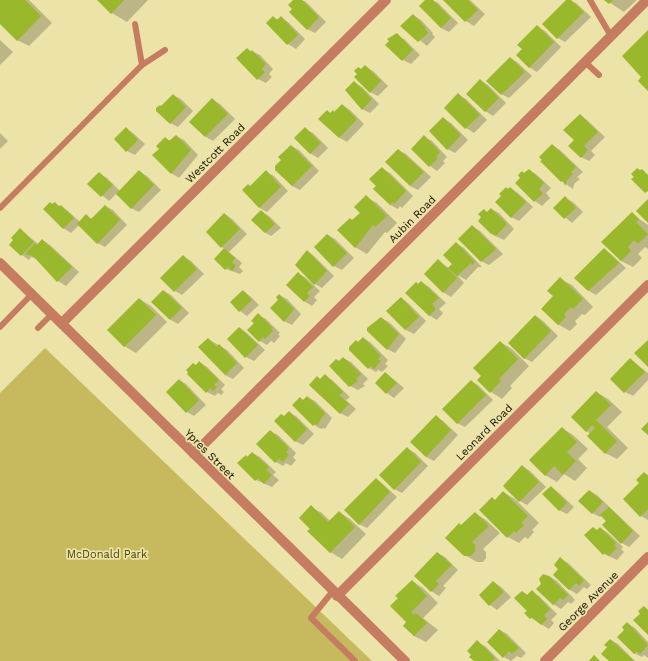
<svg xmlns="http://www.w3.org/2000/svg" width="648" height="661" font-family="'Work Sans',sans-serif">
	<rect width="100%" height="100%" fill="#ebe3a8"/>
	<path fill="#c6b95e" d="M 45,348 L 372,661 L 0,661 L 0,393 Z"/>
	<g fill="#0003">
		<path d="M 0,0 L 29,0 L 52,23 L 29,46 L 17,40 L 0,23 Z"/>
		<path d="M 98,0 L 148,0 L 127,22 L 112,13 Z"/>
		<path d="M 295,0 L 305,1 L 326,22 L 315,33 L 307,29 L 293,9 Z"/>
		<path d="M 426,0 L 437,2 L 458,23 L 449,32 L 441,28 L 420,6 Z"/>
		<path d="M 444,0 L 470,0 L 485,14 L 474,26 L 466,21 Z"/>
		<path d="M 568,0 L 576,3 L 591,17 L 565,42 L 558,38 Z"/>
		<path d="M 606,0 L 637,0 L 624,12 Z"/>
		<path d="M 413,15 L 421,20 L 433,33 L 432,34 L 435,37 L 427,46 L 402,26 Z"/>
		<path d="M 273,17 L 278,20 L 281,17 L 288,22 L 305,39 L 296,49 L 288,44 L 268,23 Z"/>
		<path d="M 537,26 L 545,31 L 561,47 L 537,72 L 529,67 L 523,49 Z"/>
		<path d="M 397,35 L 404,39 L 420,55 L 411,64 L 403,60 Z"/>
		<path d="M 0,40 L 13,52 L 0,65 Z"/>
		<path d="M 247,49 L 260,55 L 273,69 L 269,74 L 272,77 L 266,83 L 258,79 Z"/>
		<path d="M 510,58 L 517,62 L 532,76 L 509,98 L 501,94 Z"/>
		<path d="M 365,66 L 373,71 L 388,86 L 378,96 L 370,92 L 362,70 Z"/>
		<path d="M 480,80 L 488,85 L 506,103 L 493,116 L 485,111 Z"/>
		<path d="M 354,82 L 362,87 L 379,104 L 370,113 L 362,109 L 351,97 Z"/>
		<path d="M 173,95 L 181,99 L 193,111 L 178,127 L 170,123 Z"/>
		<path d="M 458,95 L 466,99 L 487,120 L 474,133 L 466,128 L 445,108 Z"/>
		<path d="M 213,100 L 220,104 L 235,119 L 213,141 L 206,137 L 191,122 Z"/>
		<path d="M 342,105 L 350,110 L 364,124 L 347,142 L 340,138 L 320,119 L 335,113 Z"/>
		<path d="M 580,115 L 587,120 L 605,137 L 591,151 L 595,155 L 589,161 L 581,157 L 575,140 Z"/>
		<path d="M 443,118 L 451,123 L 468,140 L 455,153 L 447,149 Z"/>
		<path d="M 126,129 L 133,133 L 145,144 L 135,155 L 127,151 Z"/>
		<path d="M 305,129 L 313,133 L 328,148 L 318,158 L 310,153 Z"/>
		<path d="M 0,133 L 8,141 L 0,149 Z"/>
		<path d="M 176,136 L 184,140 L 198,155 L 179,178 L 171,173 L 160,149 L 165,138 L 171,141 Z"/>
		<path d="M 424,137 L 432,141 L 447,157 L 443,161 L 445,163 L 437,171 L 430,166 L 412,149 Z"/>
		<path d="M 552,145 L 560,150 L 583,172 L 577,177 L 580,179 L 574,184 L 573,189 L 561,181 Z"/>
		<path d="M 291,146 L 299,150 L 319,171 L 300,190 L 292,186 L 276,169 Z"/>
		<path d="M 398,150 L 406,154 L 431,177 L 418,190 L 410,186 Z"/>
		<path d="M 382,169 L 390,173 L 413,196 L 402,208 L 400,206 L 398,209 L 390,205 L 378,186 Z"/>
		<path d="M 529,170 L 536,174 L 551,188 L 546,193 L 550,198 L 542,206 L 535,201 L 516,183 Z"/>
		<path d="M 140,172 L 147,176 L 161,190 L 139,212 L 131,208 L 117,193 L 109,201 L 89,184 L 99,173 L 107,178 L 120,191 Z"/>
		<path d="M 266,172 L 274,176 L 288,191 L 267,212 L 260,208 L 243,190 L 251,187 Z"/>
		<path d="M 510,188 L 518,193 L 533,207 L 519,221 L 511,217 Z"/>
		<path d="M 366,197 L 377,203 L 397,223 L 387,233 L 385,232 L 367,254 L 355,247 L 353,221 L 361,213 Z"/>
		<path d="M 565,198 L 573,202 L 583,212 L 572,223 L 554,208 Z"/>
		<path d="M 55,203 L 68,211 L 80,222 L 86,216 L 92,219 L 105,206 L 113,210 L 127,225 L 105,247 L 97,243 L 79,225 L 71,233 L 63,228 L 53,205 Z"/>
		<path d="M 491,209 L 499,213 L 514,229 L 504,240 L 491,234 L 488,213 Z"/>
		<path d="M 261,211 L 269,216 L 281,228 L 271,236 L 264,232 L 252,220 Z"/>
		<path d="M 225,214 L 232,219 L 247,234 L 229,252 L 242,263 L 239,267 L 243,271 L 240,274 L 226,269 L 225,249 L 222,247 Z"/>
		<path d="M 632,214 L 648,225 L 648,249 L 645,247 L 638,254 L 642,258 L 633,267 L 621,261 L 603,242 Z"/>
		<path d="M 472,226 L 480,231 L 503,254 L 489,265 L 481,261 Z"/>
		<path d="M 20,229 L 38,244 L 42,240 L 50,245 L 79,272 L 66,286 L 58,281 L 37,259 L 31,257 L 29,260 L 22,255 Z"/>
		<path d="M 328,235 L 335,239 L 354,258 L 342,270 L 334,266 Z"/>
		<path d="M 456,243 L 464,248 L 482,267 L 478,267 L 466,280 L 457,275 L 464,283 L 451,297 L 443,292 L 438,261 L 449,268 L 453,264 Z"/>
		<path d="M 604,249 L 611,254 L 626,268 L 596,295 L 589,291 L 576,278 Z"/>
		<path d="M 307,251 L 314,256 L 334,276 L 322,288 L 315,284 L 302,256 Z"/>
		<path d="M 183,256 L 191,261 L 204,274 L 182,295 L 175,291 Z"/>
		<path d="M 298,273 L 306,278 L 320,291 L 314,297 L 317,300 L 312,306 L 304,301 Z"/>
		<path d="M 560,279 L 572,285 L 593,307 L 585,315 L 582,314 L 575,321 L 577,324 L 570,331 L 559,325 L 542,309 L 554,296 Z"/>
		<path d="M 421,282 L 429,287 L 446,303 L 439,309 L 443,313 L 437,320 L 430,316 L 406,293 Z"/>
		<path d="M 164,291 L 171,295 L 189,313 L 178,324 L 171,320 L 153,302 Z"/>
		<path d="M 243,291 L 250,296 L 259,305 L 247,316 L 240,311 Z"/>
		<path d="M 279,295 L 287,299 L 301,314 L 292,325 L 284,321 Z"/>
		<path d="M 401,298 L 408,303 L 426,321 L 414,334 L 406,330 L 388,311 Z"/>
		<path d="M 139,299 L 151,306 L 167,322 L 136,353 L 124,346 Z"/>
		<path d="M 258,315 L 266,319 L 280,333 L 278,334 L 280,336 L 274,343 L 271,341 L 267,345 L 260,341 L 255,323 Z"/>
		<path d="M 536,316 L 543,321 L 558,336 L 532,362 L 524,358 Z"/>
		<path d="M 381,318 L 389,322 L 406,339 L 395,353 L 387,349 Z"/>
		<path d="M 240,328 L 247,333 L 265,350 L 254,361 L 246,357 Z"/>
		<path d="M 363,338 L 370,342 L 388,360 L 385,364 L 388,366 L 382,372 L 378,370 L 376,372 L 369,368 L 358,342 Z"/>
		<path d="M 208,339 L 227,350 L 244,368 L 233,379 L 225,375 Z"/>
		<path d="M 500,342 L 512,349 L 529,366 L 510,386 L 512,388 L 502,399 L 491,392 L 483,376 Z"/>
		<path d="M 343,358 L 351,362 L 368,379 L 363,384 L 365,386 L 358,390 L 350,386 Z"/>
		<path d="M 630,359 L 648,373 L 648,380 L 633,396 L 625,392 Z"/>
		<path d="M 200,363 L 207,367 L 225,385 L 221,389 L 224,392 L 221,395 L 218,393 L 215,396 L 207,392 L 197,366 Z"/>
		<path d="M 386,373 L 404,388 L 394,398 L 387,393 L 376,383 Z"/>
		<path d="M 325,376 L 332,380 L 350,397 L 346,400 L 356,409 L 348,417 L 340,413 L 317,377 L 321,380 Z"/>
		<path d="M 179,380 L 186,384 L 206,405 L 194,416 L 187,412 Z"/>
		<path d="M 471,381 L 478,385 L 493,400 L 465,427 L 457,423 Z"/>
		<path d="M 596,392 L 608,399 L 622,412 L 607,427 L 628,448 L 617,459 L 605,453 L 591,434 L 586,431 Z"/>
		<path d="M 307,397 L 315,401 L 332,418 L 325,429 L 323,428 L 321,429 L 314,425 L 304,401 Z"/>
		<path d="M 289,412 L 297,417 L 314,434 L 303,445 L 295,441 L 284,417 Z"/>
		<path d="M 436,417 L 443,421 L 458,435 L 434,461 L 426,457 L 411,442 Z"/>
		<path d="M 562,428 L 573,435 L 588,449 L 578,459 L 587,468 L 575,481 L 564,474 L 557,482 L 545,475 Z"/>
		<path d="M 270,431 L 278,435 L 296,453 L 293,457 L 296,460 L 291,466 L 286,463 L 283,466 L 276,462 Z"/>
		<path d="M 407,448 L 415,453 L 428,466 L 402,493 L 394,489 Z"/>
		<path d="M 252,453 L 260,457 L 276,472 L 273,475 L 279,480 L 272,487 L 256,480 L 246,456 L 248,457 Z"/>
		<path d="M 522,466 L 530,471 L 546,487 L 527,505 L 520,501 Z"/>
		<path d="M 644,473 L 648,475 L 648,520 L 641,516 L 641,483 Z"/>
		<path d="M 376,479 L 383,484 L 397,497 L 367,528 L 359,524 Z"/>
		<path d="M 551,487 L 558,492 L 574,507 L 567,514 L 559,510 Z"/>
		<path d="M 590,491 L 597,495 L 640,536 L 629,547 L 622,543 L 602,515 L 600,517 L 592,513 Z"/>
		<path d="M 503,492 L 515,499 L 539,523 L 532,530 L 534,532 L 528,539 L 525,537 L 519,543 L 508,537 L 496,500 Z"/>
		<path d="M 311,507 L 322,513 L 330,521 L 339,512 L 350,519 L 366,534 L 342,559 L 330,552 L 311,529 Z"/>
		<path d="M 475,513 L 486,520 L 500,533 L 483,549 L 486,552 L 486,558 L 483,562 L 477,562 L 461,553 L 462,526 Z"/>
		<path d="M 600,528 L 608,533 L 623,547 L 621,549 L 624,552 L 617,560 L 604,554 L 598,531 Z"/>
		<path d="M 438,553 L 445,557 L 458,570 L 443,586 L 446,588 L 439,596 L 431,591 Z"/>
		<path d="M 561,559 L 568,563 L 591,585 L 587,589 L 584,587 L 577,594 L 570,590 L 554,575 L 559,569 Z"/>
		<path d="M 549,576 L 557,581 L 575,600 L 571,604 L 568,602 L 561,609 L 553,604 Z"/>
		<path d="M 412,581 L 423,588 L 438,603 L 423,618 L 438,630 L 426,642 L 414,636 L 408,622 Z"/>
		<path d="M 494,582 L 501,587 L 511,597 L 497,610 L 490,605 L 480,595 Z"/>
		<path d="M 522,592 L 528,595 L 532,592 L 539,596 L 557,614 L 551,620 L 554,623 L 549,629 L 531,618 Z"/>
		<path d="M 627,623 L 635,628 L 648,642 L 648,658 L 644,655 L 642,657 L 634,653 Z"/>
		<path d="M 500,630 L 507,634 L 526,653 L 521,658 L 517,656 L 511,661 L 504,657 Z"/>
		<path d="M 611,640 L 618,644 L 635,661 L 610,661 L 608,647 Z"/>
		<path d="M 477,642 L 485,646 L 500,661 L 475,661 Z"/>
	</g>
	<g fill="#9ab82b">
		<path d="M 0,0 L 25,0 L 41,16 L 17,41 L 0,24 Z"/>
		<path d="M 97,0 L 124,0 L 111,14 Z"/>
		<path d="M 293,0 L 302,0 L 319,17 L 307,30 L 289,12 L 292,9 L 288,5 Z"/>
		<path d="M 425,0 L 433,0 L 451,18 L 441,28 L 419,6 Z"/>
		<path d="M 443,0 L 468,0 L 478,10 L 465,22 Z"/>
		<path d="M 566,0 L 571,0 L 584,12 L 557,39 L 542,24 Z"/>
		<path d="M 604,0 L 613,0 L 609,4 Z"/>
		<path d="M 413,14 L 426,28 L 425,29 L 428,33 L 418,42 L 400,26 Z"/>
		<path d="M 273,16 L 277,20 L 281,16 L 298,35 L 287,45 L 266,23 Z"/>
		<path d="M 537,25 L 554,42 L 529,68 L 516,55 L 522,49 L 517,45 Z"/>
		<path d="M 648,30 L 648,91 L 638,81 L 641,77 L 622,56 Z"/>
		<path d="M 397,33 L 413,50 L 402,61 L 385,45 L 389,41 L 387,39 Z"/>
		<path d="M 247,48 L 251,52 L 252,50 L 266,64 L 262,69 L 265,72 L 257,80 L 236,58 Z"/>
		<path d="M 510,57 L 525,72 L 501,95 L 486,81 Z"/>
		<path d="M 365,65 L 381,81 L 370,93 L 354,77 L 357,74 L 354,71 L 358,67 L 361,69 Z"/>
		<path d="M 480,79 L 499,98 L 485,112 L 466,94 Z"/>
		<path d="M 354,81 L 372,99 L 362,110 L 345,90 Z"/>
		<path d="M 458,93 L 480,115 L 465,129 L 444,108 Z"/>
		<path d="M 173,94 L 186,107 L 170,124 L 156,111 L 156,108 L 160,105 L 161,106 Z"/>
		<path d="M 212,98 L 228,114 L 205,137 L 189,122 Z"/>
		<path d="M 342,104 L 357,119 L 339,138 L 318,119 L 327,110 L 330,113 L 333,110 L 334,112 Z"/>
		<path d="M 580,114 L 598,132 L 584,146 L 588,150 L 581,158 L 568,146 L 574,140 L 563,130 Z"/>
		<path d="M 443,117 L 461,135 L 447,150 L 429,131 Z"/>
		<path d="M 126,127 L 138,140 L 126,152 L 114,139 Z"/>
		<path d="M 305,127 L 321,143 L 310,154 L 294,138 Z"/>
		<path d="M 176,135 L 191,150 L 171,174 L 152,155 L 159,149 L 156,146 L 165,137 L 169,141 Z"/>
		<path d="M 424,135 L 440,152 L 436,157 L 438,158 L 429,167 L 411,149 Z"/>
		<path d="M 552,144 L 576,167 L 571,172 L 573,174 L 567,180 L 565,186 L 563,180 L 561,182 L 540,161 L 542,160 L 539,157 Z"/>
		<path d="M 291,145 L 312,166 L 292,186 L 275,170 L 275,166 L 281,160 L 278,157 Z"/>
		<path d="M 398,149 L 424,172 L 410,186 L 385,162 Z"/>
		<path d="M 382,167 L 406,191 L 394,204 L 392,202 L 390,205 L 373,189 L 376,186 L 369,179 Z"/>
		<path d="M 637,168 L 640,170 L 642,169 L 648,175 L 648,191 L 645,193 L 631,179 L 634,177 L 631,174 Z"/>
		<path d="M 529,169 L 544,183 L 539,189 L 543,193 L 534,202 L 515,183 L 520,178 L 518,175 L 522,171 L 524,173 Z"/>
		<path d="M 139,170 L 154,185 L 131,209 L 116,194 Z"/>
		<path d="M 266,170 L 281,187 L 259,208 L 242,190 L 248,184 L 250,186 Z"/>
		<path d="M 99,172 L 113,185 L 101,197 L 87,184 Z"/>
		<path d="M 506,187 L 508,189 L 510,187 L 526,202 L 511,218 L 495,202 L 501,196 L 499,194 Z"/>
		<path d="M 366,195 L 387,216 L 375,227 L 373,225 L 355,248 L 337,230 L 350,218 L 352,220 L 360,213 L 354,207 Z"/>
		<path d="M 565,196 L 576,208 L 564,219 L 553,208 Z"/>
		<path d="M 648,199 L 648,223 L 636,211 Z"/>
		<path d="M 50,202 L 52,204 L 55,202 L 59,207 L 61,205 L 74,218 L 63,229 L 43,209 Z"/>
		<path d="M 105,205 L 120,220 L 97,244 L 77,224 L 86,214 L 91,219 Z"/>
		<path d="M 491,208 L 507,224 L 496,236 L 492,233 L 491,234 L 478,221 L 481,217 L 478,214 L 484,209 L 487,212 Z"/>
		<path d="M 261,210 L 275,224 L 265,233 L 251,220 Z"/>
		<path d="M 632,212 L 639,219 L 636,222 L 648,234 L 638,244 L 634,240 L 628,247 L 631,251 L 621,261 L 601,242 Z"/>
		<path d="M 224,213 L 240,229 L 221,248 L 206,232 Z"/>
		<path d="M 472,225 L 496,249 L 481,262 L 458,239 Z"/>
		<path d="M 20,228 L 34,242 L 21,256 L 9,245 L 13,240 L 11,238 Z"/>
		<path d="M 327,234 L 347,253 L 333,267 L 314,247 Z"/>
		<path d="M 42,239 L 72,267 L 57,282 L 33,256 L 25,254 L 35,243 L 37,245 Z"/>
		<path d="M 456,242 L 475,262 L 472,265 L 471,263 L 457,276 L 448,268 L 452,264 L 443,255 Z"/>
		<path d="M 224,248 L 235,258 L 232,262 L 236,266 L 232,271 L 228,267 L 225,270 L 214,259 Z"/>
		<path d="M 604,248 L 619,263 L 588,291 L 574,278 Z"/>
		<path d="M 307,250 L 327,271 L 314,285 L 295,265 Z"/>
		<path d="M 183,255 L 197,269 L 174,292 L 160,278 Z"/>
		<path d="M 438,259 L 457,278 L 443,293 L 424,274 Z"/>
		<path d="M 298,272 L 313,287 L 307,293 L 310,296 L 304,302 L 286,285 Z"/>
		<path d="M 560,277 L 583,299 L 573,309 L 571,307 L 564,314 L 566,317 L 558,325 L 541,309 L 553,296 L 547,291 Z"/>
		<path d="M 421,281 L 439,298 L 432,304 L 436,309 L 429,316 L 405,293 L 416,282 L 418,284 Z"/>
		<path d="M 163,290 L 182,308 L 170,320 L 151,302 Z"/>
		<path d="M 243,290 L 252,300 L 239,312 L 230,302 Z"/>
		<path d="M 279,294 L 294,309 L 284,322 L 270,308 L 278,300 L 276,297 Z"/>
		<path d="M 401,297 L 419,317 L 405,330 L 386,311 Z"/>
		<path d="M 139,298 L 156,315 L 124,347 L 107,330 Z"/>
		<path d="M 258,313 L 273,328 L 271,329 L 273,331 L 265,339 L 263,337 L 259,342 L 247,330 L 254,323 L 251,321 Z"/>
		<path d="M 535,315 L 551,331 L 524,359 L 508,343 Z"/>
		<path d="M 381,317 L 399,334 L 387,350 L 367,331 L 367,328 Z"/>
		<path d="M 239,327 L 258,345 L 245,358 L 227,339 Z"/>
		<path d="M 363,337 L 381,356 L 378,359 L 381,361 L 374,369 L 371,366 L 368,369 L 349,350 L 349,347 L 356,340 L 358,342 Z"/>
		<path d="M 208,338 L 217,347 L 219,344 L 237,363 L 225,375 L 198,347 Z"/>
		<path d="M 648,340 L 648,367 L 634,353 Z"/>
		<path d="M 500,341 L 518,359 L 499,379 L 501,381 L 490,393 L 477,380 L 481,376 L 473,368 Z"/>
		<path d="M 343,357 L 361,374 L 356,379 L 358,381 L 349,387 L 329,366 L 336,359 L 339,361 Z"/>
		<path d="M 630,358 L 645,372 L 624,393 L 610,379 Z"/>
		<path d="M 199,361 L 219,380 L 214,385 L 217,387 L 213,391 L 210,388 L 206,393 L 187,374 L 188,372 L 186,370 L 193,363 L 196,365 Z"/>
		<path d="M 385,372 L 397,383 L 386,394 L 375,383 Z"/>
		<path d="M 325,374 L 343,392 L 339,395 L 349,404 L 340,414 L 309,385 L 317,376 L 320,379 Z"/>
		<path d="M 179,379 L 199,400 L 186,413 L 166,392 Z"/>
		<path d="M 471,380 L 486,395 L 457,424 L 442,409 Z"/>
		<path d="M 596,391 L 611,405 L 596,420 L 617,441 L 605,454 L 587,436 L 595,428 L 592,425 L 586,432 L 571,417 Z"/>
		<path d="M 307,396 L 325,413 L 317,425 L 315,424 L 313,426 L 292,405 L 300,397 L 303,400 Z"/>
		<path d="M 289,411 L 307,429 L 295,442 L 274,421 L 281,414 L 284,416 Z"/>
		<path d="M 436,415 L 451,430 L 426,457 L 410,442 Z"/>
		<path d="M 648,422 L 648,435 L 641,429 Z"/>
		<path d="M 562,427 L 577,442 L 567,452 L 576,461 L 563,475 L 554,466 L 545,476 L 529,460 Z"/>
		<path d="M 270,430 L 289,448 L 286,452 L 289,455 L 283,462 L 279,459 L 275,463 L 256,444 Z"/>
		<path d="M 407,447 L 421,462 L 394,490 L 379,475 Z"/>
		<path d="M 252,452 L 269,467 L 266,470 L 272,475 L 264,484 L 258,478 L 255,481 L 237,463 L 246,455 L 247,457 Z"/>
		<path d="M 522,465 L 539,482 L 519,502 L 503,486 Z"/>
		<path d="M 644,472 L 648,476 L 648,509 L 640,517 L 623,499 L 639,483 L 636,480 Z"/>
		<path d="M 376,478 L 390,492 L 359,525 L 344,510 Z"/>
		<path d="M 551,486 L 567,503 L 559,511 L 542,494 Z"/>
		<path d="M 589,490 L 603,502 L 592,514 L 578,501 Z"/>
		<path d="M 503,491 L 528,516 L 521,523 L 524,525 L 516,533 L 514,531 L 507,538 L 479,510 L 492,497 L 495,500 Z"/>
		<path d="M 311,505 L 328,522 L 339,511 L 355,527 L 330,553 L 307,531 L 310,529 L 299,518 Z"/>
		<path d="M 609,507 L 633,531 L 621,544 L 602,525 L 606,521 L 600,515 Z"/>
		<path d="M 475,512 L 489,526 L 472,542 L 475,545 L 475,551 L 471,556 L 464,556 L 445,538 L 459,523 L 461,525 Z"/>
		<path d="M 593,527 L 597,530 L 600,527 L 616,543 L 614,545 L 617,548 L 609,556 L 605,553 L 603,555 L 584,535 Z"/>
		<path d="M 437,552 L 452,565 L 436,581 L 439,584 L 431,592 L 414,576 Z"/>
		<path d="M 560,557 L 584,580 L 579,586 L 576,583 L 569,590 L 553,575 L 558,569 L 554,565 Z"/>
		<path d="M 543,574 L 549,576 L 568,595 L 563,600 L 560,598 L 553,605 L 536,589 L 541,584 L 539,579 Z"/>
		<path d="M 412,580 L 427,596 L 411,612 L 414,615 L 416,613 L 427,623 L 414,636 L 403,626 L 406,622 L 390,606 L 398,598 L 395,596 Z"/>
		<path d="M 493,581 L 504,592 L 489,606 L 479,595 Z"/>
		<path d="M 532,590 L 550,609 L 544,615 L 547,619 L 541,625 L 532,617 L 530,619 L 524,613 L 527,611 L 514,598 L 522,591 L 527,595 Z"/>
		<path d="M 644,606 L 648,610 L 648,635 L 633,620 L 640,614 L 638,611 Z"/>
		<path d="M 627,622 L 648,645 L 640,654 L 637,651 L 634,654 L 617,637 L 624,630 L 622,627 Z"/>
		<path d="M 499,629 L 519,648 L 512,654 L 509,651 L 503,658 L 487,642 Z"/>
		<path d="M 610,639 L 634,661 L 609,661 L 601,654 L 607,647 L 604,645 Z"/>
		<path d="M 477,640 L 495,658 L 492,661 L 474,661 L 469,657 L 471,655 L 467,651 Z"/>
		<path d="M 594,655 L 600,661 L 589,661 Z"/>
	</g>
	<g fill="none" stroke-linecap="round" stroke-linejoin="round">
		<g stroke="#c67c61" stroke-width="6">
			<path d="M 590,0 L 611,36"/>
			<path d="M 585,62 L 599,75"/>
			<path d="M 142,65 L 165,50"/>
			<path d="M 0,208 L 142,65 L 135,24"/>
			<path d="M 0,327 L 32,294"/>
			<path d="M 38,328 L 52,314"/>
			<path d="M 333,591 L 311,618 L 355,661"/>
		</g>
		<g stroke="#c67c61" stroke-width="10">
			<path d="M 0,263 L 405,661"/>
			<path d="M 62,323 L 386,0"/>
			<path d="M 194,454 L 647,0"/>
			<path d="M 337,596 L 648,285"/>
			<path d="M 545,661 L 648,557"/>
		</g>
	</g>
	<g text-anchor="middle" stroke-width="3.5" stroke-linejoin="round" paint-order="stroke">
		<g font-size="11" fill="#130f00" stroke="#ebe3a8">
			<text transform="translate(215 153) rotate(-45)" y="4">Westcott Road</text>
			<text transform="translate(412 219) rotate(-45)" y="4">Aubin Road</text>
			<text transform="translate(484 432) rotate(-45)" y="4">Leonard Road</text>
			<text transform="translate(210 454) rotate(45)" y="4">Ypres Street</text>
			<text transform="translate(588 601) rotate(-45)" y="4">George Avenue</text>
		</g>
		<g font-size="11" fill="#4e4608" stroke="#ebe3a8">
			<text x="107" y="558">McDonald Park</text>
		</g>
	</g>
</svg>
